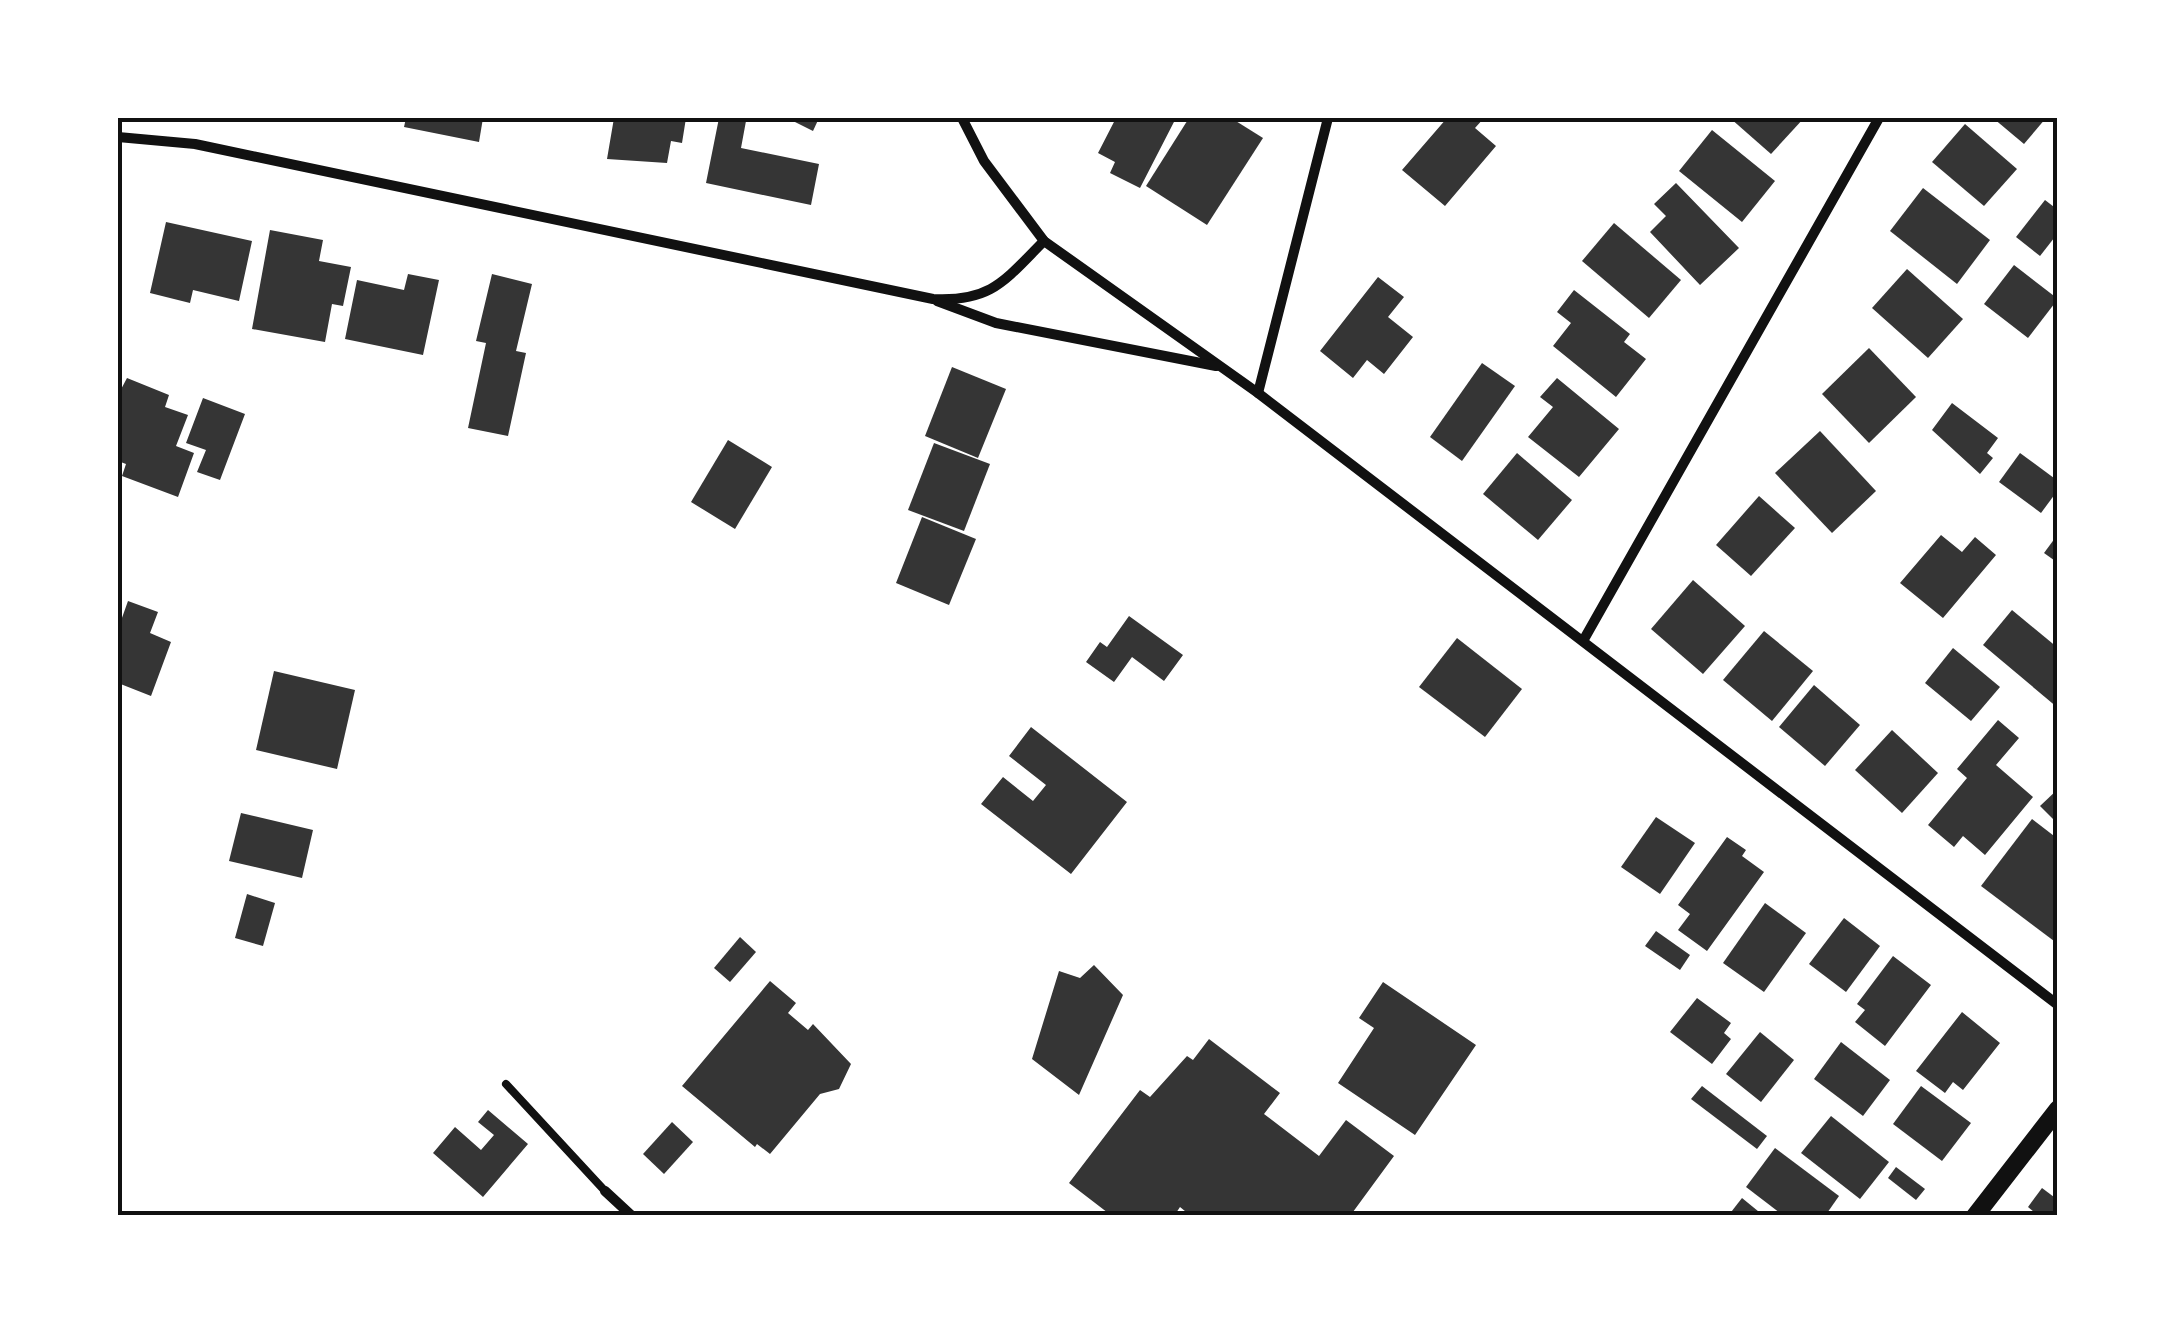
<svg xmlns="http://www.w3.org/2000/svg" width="2175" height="1333" font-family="'Archivo Narrow',sans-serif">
	<rect width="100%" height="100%" fill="#fff"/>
	<g fill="#353535">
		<path d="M 406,118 L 483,118 L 479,142 L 404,127 Z"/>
		<path d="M 614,118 L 686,118 L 682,143 L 671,141 L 667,163 L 607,159 Z"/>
		<path d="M 719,118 L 746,121 L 741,148 L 819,164 L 811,205 L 706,183 Z"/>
		<path d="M 787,118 L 819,118 L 813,131 Z"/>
		<path d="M 1116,118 L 1176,118 L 1140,188 L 1110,173 L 1115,162 L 1098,153 Z"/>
		<path d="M 1189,118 L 1231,118 L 1263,138 L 1207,225 L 1146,186 Z"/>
		<path d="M 1447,118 L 1484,118 L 1475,128 L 1496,146 L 1445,206 L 1402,170 Z"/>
		<path d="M 1730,118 L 1804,118 L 1771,154 Z"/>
		<path d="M 1993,118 L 2046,118 L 2024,144 Z"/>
		<path d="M 1965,124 L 2017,169 L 1984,206 L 1932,162 Z"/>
		<path d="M 1712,130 L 1775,181 L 1742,222 L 1679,171 Z"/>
		<path d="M 1676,183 L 1739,248 L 1700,285 L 1650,232 L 1666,216 L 1654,204 Z"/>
		<path d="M 1923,188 L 1990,240 L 1957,284 L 1890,231 Z"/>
		<path d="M 2045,200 L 2058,210 L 2058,233 L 2040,256 L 2016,237 Z"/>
		<path d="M 166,222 L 252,241 L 239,301 L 193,290 L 190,303 L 150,293 Z"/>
		<path d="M 1614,223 L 1681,280 L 1649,318 L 1582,261 Z"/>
		<path d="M 270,230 L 323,240 L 319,261 L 351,267 L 343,306 L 332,304 L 325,342 L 252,329 Z"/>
		<path d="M 2014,265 L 2058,299 L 2028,338 L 1984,304 Z"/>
		<path d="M 1907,269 L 1963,319 L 1928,358 L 1872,308 Z"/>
		<path d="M 408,274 L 439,280 L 423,355 L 345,339 L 357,280 L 404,290 Z"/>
		<path d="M 492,274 L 532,284 L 516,351 L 526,353 L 508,436 L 468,428 L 486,343 L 476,341 Z"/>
		<path d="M 1378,277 L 1404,297 L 1388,317 L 1413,337 L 1384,374 L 1367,360 L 1353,378 L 1320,351 Z"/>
		<path d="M 1574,290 L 1630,334 L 1624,342 L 1646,359 L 1616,397 L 1553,346 L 1571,323 L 1557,312 Z"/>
		<path d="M 1869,348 L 1916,397 L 1869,443 L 1822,394 Z"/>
		<path d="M 1482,363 L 1515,386 L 1462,461 L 1430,437 Z"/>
		<path d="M 952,367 L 1006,389 L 978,458 L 925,436 Z"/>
		<path d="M 127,378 L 169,395 L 165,407 L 188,415 L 176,446 L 194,453 L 178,497 L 122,476 L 126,464 L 118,461 L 118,395 Z"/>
		<path d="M 1557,378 L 1619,429 L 1579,477 L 1528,437 L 1553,407 L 1540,397 Z"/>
		<path d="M 203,398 L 245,414 L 220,480 L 197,472 L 206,450 L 186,443 Z"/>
		<path d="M 1952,403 L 1998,438 L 1987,453 L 1993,458 L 1980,474 L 1932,430 Z"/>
		<path d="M 1820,431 L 1876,491 L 1832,533 L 1775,473 Z"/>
		<path d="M 728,440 L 772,467 L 735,529 L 691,502 Z"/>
		<path d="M 934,443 L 990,464 L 964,531 L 908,510 Z"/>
		<path d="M 1517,453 L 1572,500 L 1538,540 L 1483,494 Z"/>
		<path d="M 2020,453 L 2058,481 L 2058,490 L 2041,513 L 1999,482 Z"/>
		<path d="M 1759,496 L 1795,528 L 1751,576 L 1716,545 Z"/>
		<path d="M 922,517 L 976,539 L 949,605 L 896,583 Z"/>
		<path d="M 2058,534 L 2058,563 L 2044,553 Z"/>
		<path d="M 1941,535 L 1962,552 L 1975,537 L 1996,555 L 1943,618 L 1900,583 Z"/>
		<path d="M 1693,580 L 1745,626 L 1703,674 L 1651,629 Z"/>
		<path d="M 128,601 L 158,612 L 150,633 L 171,642 L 151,696 L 118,683 L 118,629 Z"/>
		<path d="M 2012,610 L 2058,648 L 2058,708 L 1983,645 Z"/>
		<path d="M 1129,616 L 1183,655 L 1164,681 L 1132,657 L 1114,682 L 1086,662 L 1100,642 L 1107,647 Z"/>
		<path d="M 1764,631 L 1813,671 L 1772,721 L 1723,680 Z"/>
		<path d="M 1457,638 L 1522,689 L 1485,737 L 1419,687 Z"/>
		<path d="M 1953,648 L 2000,687 L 1971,721 L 1925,683 Z"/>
		<path d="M 274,671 L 355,690 L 337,769 L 256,750 Z"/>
		<path d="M 1814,685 L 1860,725 L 1825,766 L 1779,727 Z"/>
		<path d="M 1998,720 L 2019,738 L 1996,765 L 2033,797 L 1985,855 L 1963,836 L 1954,847 L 1928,825 L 1967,778 L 1957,769 Z"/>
		<path d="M 1031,727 L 1127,802 L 1071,874 L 981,804 L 1003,777 L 1033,801 L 1046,785 L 1009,756 Z"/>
		<path d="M 1892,730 L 1938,773 L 1902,813 L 1855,770 Z"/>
		<path d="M 2058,789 L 2058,824 L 2040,806 Z"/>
		<path d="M 241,813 L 313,830 L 302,878 L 229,861 Z"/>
		<path d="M 1656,817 L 1695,843 L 1660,894 L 1621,867 Z"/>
		<path d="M 2032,819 L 2058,839 L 2058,944 L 1981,886 Z"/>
		<path d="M 1727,837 L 1746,850 L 1742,856 L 1764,872 L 1707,951 L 1678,930 L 1690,914 L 1678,905 Z"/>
		<path d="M 247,894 L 275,903 L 263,946 L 235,938 Z"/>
		<path d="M 1765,903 L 1806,933 L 1764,992 L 1723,963 Z"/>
		<path d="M 1844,918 L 1880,946 L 1846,992 L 1809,964 Z"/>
		<path d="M 1656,931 L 1690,955 L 1680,970 L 1645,946 Z"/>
		<path d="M 740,937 L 756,952 L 730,982 L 714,968 Z"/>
		<path d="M 1893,956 L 1931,985 L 1885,1046 L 1855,1022 L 1865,1010 L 1857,1004 Z"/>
		<path d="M 1094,965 L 1123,995 L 1079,1095 L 1032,1059 L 1059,971 L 1080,978 Z"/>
		<path d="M 770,981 L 796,1003 L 788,1013 L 808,1030 L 813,1024 L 851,1064 L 839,1089 L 820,1094 L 770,1154 L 757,1144 L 755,1147 L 682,1086 Z"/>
		<path d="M 1383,982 L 1476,1045 L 1415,1135 L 1338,1083 L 1374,1028 L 1359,1018 Z"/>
		<path d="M 1697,998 L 1731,1023 L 1724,1033 L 1731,1039 L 1712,1064 L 1670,1032 Z"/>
		<path d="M 1962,1012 L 2000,1043 L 1963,1090 L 1953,1082 L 1945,1093 L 1916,1071 Z"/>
		<path d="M 1760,1032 L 1794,1060 L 1761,1102 L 1726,1074 Z"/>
		<path d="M 1209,1039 L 1280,1093 L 1264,1114 L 1319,1156 L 1346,1120 L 1394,1156 L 1350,1216 L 1191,1216 L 1180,1207 L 1174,1216 L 1112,1216 L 1069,1183 L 1140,1090 L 1150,1097 L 1187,1056 L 1193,1060 Z"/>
		<path d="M 1841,1042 L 1890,1080 L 1863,1116 L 1814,1079 Z"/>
		<path d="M 1702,1086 L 1767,1136 L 1757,1149 L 1691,1099 Z"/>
		<path d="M 1921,1086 L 1971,1123 L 1942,1161 L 1893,1124 Z"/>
		<path d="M 488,1110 L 528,1144 L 483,1197 L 433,1153 L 455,1127 L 481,1150 L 494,1135 L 478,1122 Z"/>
		<path d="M 1831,1116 L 1889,1162 L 1860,1199 L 1801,1153 Z"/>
		<path d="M 672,1122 L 693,1142 L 664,1174 L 643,1154 Z"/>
		<path d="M 1775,1148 L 1839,1196 L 1825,1216 L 1784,1216 L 1746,1187 Z"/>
		<path d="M 1896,1167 L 1925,1189 L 1916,1200 L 1888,1178 Z"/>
		<path d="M 2042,1188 L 2058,1200 L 2058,1216 L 2039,1216 L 2028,1207 Z"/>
		<path d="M 1742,1198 L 1764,1216 L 1728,1216 Z"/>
	</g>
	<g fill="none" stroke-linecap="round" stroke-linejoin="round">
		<path stroke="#111" stroke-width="8" d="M 506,1084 L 605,1191"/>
		<g stroke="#111" stroke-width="10">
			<path d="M 962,118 L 984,161 L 1044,241 L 1258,393 L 2058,1005"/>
			<path d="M 118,137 L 195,144 L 933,299 C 992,302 1005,280 1044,241"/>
			<path d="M 937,301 L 996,323 L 1216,366"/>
			<path d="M 1258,393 L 1328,118"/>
			<path d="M 1583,641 L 1879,118"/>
			<path d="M 605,1191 L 632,1216"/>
		</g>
		<path stroke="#111" stroke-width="18" d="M 1975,1216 L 2058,1109"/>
	</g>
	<rect width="2175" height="1333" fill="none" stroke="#ffffff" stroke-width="240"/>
	<rect x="120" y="120" width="1935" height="1093" fill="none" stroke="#111" stroke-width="4"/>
</svg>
